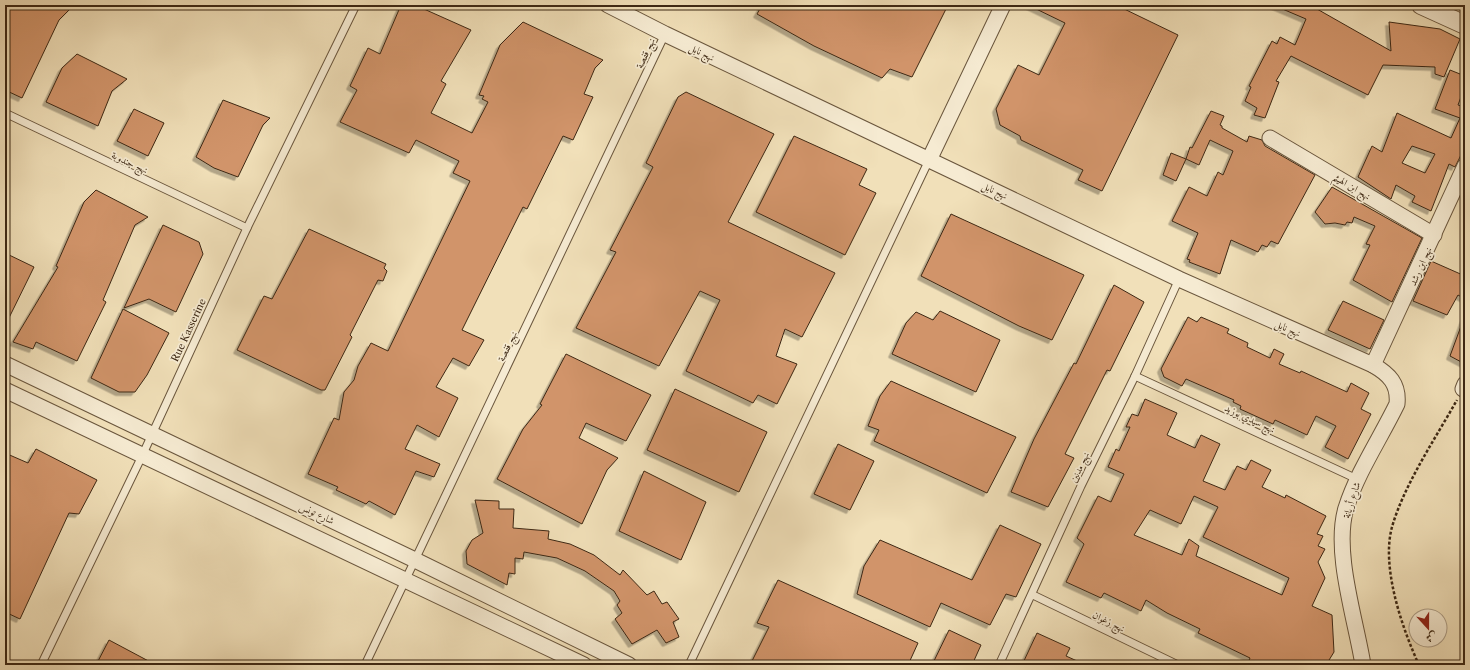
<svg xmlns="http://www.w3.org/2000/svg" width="1470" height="670" font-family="'Libre Caslon Text',Amiri,serif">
	<defs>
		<filter id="shadow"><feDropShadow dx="-3.5" dy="3.5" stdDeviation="0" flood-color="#0004"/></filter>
	</defs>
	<rect width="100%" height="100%" fill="#f1e0b9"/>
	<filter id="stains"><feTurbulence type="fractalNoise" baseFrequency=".005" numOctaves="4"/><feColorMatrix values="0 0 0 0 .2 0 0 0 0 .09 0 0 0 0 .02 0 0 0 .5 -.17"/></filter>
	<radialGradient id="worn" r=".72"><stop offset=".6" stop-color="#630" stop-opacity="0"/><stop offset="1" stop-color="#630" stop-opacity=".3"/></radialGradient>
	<g fill="#d1946a" stroke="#3d2814" fill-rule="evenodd" filter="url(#shadow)">
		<path d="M 7,5 L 74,5 L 59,20 L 22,98 L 5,90 L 5,10 Z"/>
		<path d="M 401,5 L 415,5 L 471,30 L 441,81 L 446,84 L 431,113 L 472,133 L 488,102 L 482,99 L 484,96 L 479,95 L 500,45 L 523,22 L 603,60 L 595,68 L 584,94 L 593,97 L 573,140 L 563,136 L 527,209 L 523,207 L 462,330 L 484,340 L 469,366 L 453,358 L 436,387 L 458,398 L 439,437 L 417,425 L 405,449 L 440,464 L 434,477 L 416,471 L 395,515 L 369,501 L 366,504 L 336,490 L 338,487 L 308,474 L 334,418 L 339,420 L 344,392 L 354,380 L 358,366 L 371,343 L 388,351 L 470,181 L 453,173 L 459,161 L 416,140 L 409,153 L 340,122 L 357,90 L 350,86 L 368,48 L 380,54 Z"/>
		<path d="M 762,5 L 948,5 L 912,77 L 890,69 L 882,78 L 814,46 L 757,14 Z"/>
		<path d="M 1028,5 L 1116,5 L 1178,35 L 1102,191 L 1078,180 L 1083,170 L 1021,140 L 1020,136 L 1000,125 L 996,109 L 1018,65 L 1039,75 L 1065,23 Z"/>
		<path d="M 1273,5 L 1310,5 L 1391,51 L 1389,22 L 1440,29 L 1460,39 L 1444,77 L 1435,74 L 1435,67 L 1383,65 L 1368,95 L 1291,56 L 1276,81 L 1279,82 L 1265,118 L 1254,115 L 1257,108 L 1245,101 L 1251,87 L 1249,86 L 1272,41 L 1277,44 L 1280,37 L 1295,45 L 1306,19 Z"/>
		<path d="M 77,54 L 127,79 L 112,91 L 98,126 L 46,102 L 62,68 Z"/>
		<path d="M 1450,70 L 1465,76 L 1465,86 L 1458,105 L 1465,107 L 1465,147 L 1455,167 L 1449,164 L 1431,211 L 1412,202 L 1415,196 L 1396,185 L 1391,199 L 1358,177 L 1372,146 L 1382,152 L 1397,113 L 1451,138 L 1460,118 L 1435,109 ZM 1412,146 L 1435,154 L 1425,173 L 1402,163 Z"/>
		<path d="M 686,92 L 774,134 L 728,222 L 835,273 L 802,337 L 785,329 L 776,356 L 797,364 L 777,404 L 758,395 L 753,403 L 686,371 L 720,300 L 700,291 L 659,366 L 576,328 L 616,252 L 610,250 L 653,167 L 646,163 L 678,97 Z"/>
		<path d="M 223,100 L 270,118 L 263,125 L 238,177 L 214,168 L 196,157 Z"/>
		<path d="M 134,109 L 164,123 L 148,156 L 117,141 Z"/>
		<path d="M 1211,111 L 1224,116 L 1220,125 L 1222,126 L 1222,128 L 1247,142 L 1249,136 L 1262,140 L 1265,146 L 1315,175 L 1278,244 L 1271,241 L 1267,247 L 1262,245 L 1258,252 L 1231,240 L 1220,274 L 1189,262 L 1190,260 L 1187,259 L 1198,233 L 1172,221 L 1189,187 L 1207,196 L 1218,172 L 1223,175 L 1233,151 L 1210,140 L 1199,165 L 1186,159 L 1190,147 L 1192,148 Z"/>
		<path d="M 794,136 L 867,169 L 859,185 L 876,193 L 845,255 L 756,212 Z"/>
		<path d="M 1171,153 L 1186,159 L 1176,181 L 1163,175 Z"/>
		<path d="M 1332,187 L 1422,238 L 1392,302 L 1353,280 L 1370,245 L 1366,244 L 1375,226 L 1354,217 L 1352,223 L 1347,222 L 1345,225 L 1335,223 L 1325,224 L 1315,212 Z"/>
		<path d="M 96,190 L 148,217 L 135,225 L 103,300 L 106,302 L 77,361 L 36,342 L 33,349 L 13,342 L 58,267 L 56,266 L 84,202 Z"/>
		<path d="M 951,214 L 1084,275 L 1052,340 L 1019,326 L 921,276 Z"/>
		<path d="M 163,225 L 199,242 L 203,254 L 176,312 L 149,299 L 124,308 Z"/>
		<path d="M 309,229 L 386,264 L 384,268 L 387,271 L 383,281 L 378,280 L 350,335 L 352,337 L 325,390 L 321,390 L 237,350 L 264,296 L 272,299 Z"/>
		<path d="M 5,253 L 34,267 L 5,326 Z"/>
		<path d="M 1431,261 L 1465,276 L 1465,299 L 1458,295 L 1447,315 L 1413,301 Z"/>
		<path d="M 1114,285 L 1144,302 L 1110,371 L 1107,370 L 1065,454 L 1074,458 L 1048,507 L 1011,492 L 1034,439 L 1074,363 L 1076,364 Z"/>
		<path d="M 1343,301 L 1384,320 L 1370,349 L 1328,330 Z"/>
		<path d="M 123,309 L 169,333 L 147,375 L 135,392 L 119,392 L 91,378 Z"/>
		<path d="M 940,311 L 1000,340 L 976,392 L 892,354 L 906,323 L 916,312 L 933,320 Z"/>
		<path d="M 1188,317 L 1197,322 L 1201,317 L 1229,329 L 1227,333 L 1248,343 L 1247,347 L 1270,358 L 1274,349 L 1284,354 L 1279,364 L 1300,373 L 1301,371 L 1347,392 L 1351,383 L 1369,393 L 1361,409 L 1371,414 L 1348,459 L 1325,447 L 1336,426 L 1316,416 L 1307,435 L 1275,420 L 1273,424 L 1240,409 L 1241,406 L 1233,402 L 1234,400 L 1186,379 L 1182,386 L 1164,377 L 1161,369 Z"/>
		<path d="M 1464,318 L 1465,318 L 1465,364 L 1450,356 Z"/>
		<path d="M 566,354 L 651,395 L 626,441 L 586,423 L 579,438 L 618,458 L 607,470 L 582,524 L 497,479 L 523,429 L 542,405 L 540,404 Z"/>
		<path d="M 891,381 L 1016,437 L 987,493 L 874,441 L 879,430 L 868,426 L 880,396 Z"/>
		<path d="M 675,389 L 767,432 L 739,492 L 647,450 Z"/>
		<path d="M 1145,399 L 1177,413 L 1167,435 L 1195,448 L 1201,435 L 1220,444 L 1203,481 L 1225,490 L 1237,466 L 1246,470 L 1251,460 L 1271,470 L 1262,487 L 1285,498 L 1286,495 L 1326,516 L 1317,534 L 1323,536 L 1318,546 L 1325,549 L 1318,562 L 1325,578 L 1312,606 L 1332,615 L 1334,652 L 1326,665 L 1247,665 L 1250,658 L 1198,633 L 1200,629 L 1167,613 L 1146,600 L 1141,611 L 1104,593 L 1101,598 L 1066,582 L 1084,544 L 1077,538 L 1098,496 L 1111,502 L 1124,474 L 1108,467 L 1116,449 L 1119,451 L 1130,427 L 1126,427 L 1132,414 L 1138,416 ZM 1194,496 L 1218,507 L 1203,537 L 1289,578 L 1282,595 L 1196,556 L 1199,546 L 1189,539 L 1182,555 L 1134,535 L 1150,510 L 1181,524 Z"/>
		<path d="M 838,444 L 874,461 L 850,510 L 814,494 Z"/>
		<path d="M 36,449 L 97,480 L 79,514 L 69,513 L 20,619 L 5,612 L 5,453 L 28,463 Z"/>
		<path d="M 644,471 L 706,502 L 681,560 L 619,531 Z"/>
		<path d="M 475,500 L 499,501 L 499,509 L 514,509 L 513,528 L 549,531 L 548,539 L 570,544 L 594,555 L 620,575 L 623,570 L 647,595 L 654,591 L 662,604 L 667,602 L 679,619 L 673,622 L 679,637 L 666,643 L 657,630 L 632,644 L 615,619 L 622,613 L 617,605 L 620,601 L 614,591 L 585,571 L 557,558 L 524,552 L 523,559 L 515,558 L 515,574 L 509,573 L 507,585 L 467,564 L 466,551 L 472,540 L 483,533 Z"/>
		<path d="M 1000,525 L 1041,544 L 1016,597 L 1006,594 L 990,625 L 941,603 L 930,627 L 857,594 L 864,566 L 880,540 L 972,580 Z"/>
		<path d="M 778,580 L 918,643 L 908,665 L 750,665 L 769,627 L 757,623 Z"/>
		<path d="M 949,630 L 981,645 L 972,665 L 932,665 Z"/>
		<path d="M 1037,633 L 1070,648 L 1066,656 L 1086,665 L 1022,665 Z"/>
		<path d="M 109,640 L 156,665 L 96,665 Z"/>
	</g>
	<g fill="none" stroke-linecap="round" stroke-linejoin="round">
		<defs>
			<g id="service">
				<path d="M 5,113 L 247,228"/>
				<path d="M 1135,376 L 1357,479"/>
				<path d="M 1033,595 L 1178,665"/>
				<path d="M 41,665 L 142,456 L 247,228 L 356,5"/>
				<path d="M 365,665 L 665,34"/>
				<path d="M 689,665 L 929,160"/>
				<path d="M 999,665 L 1081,486 L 1135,376 L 1179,279"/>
			</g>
			<g id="minor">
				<path d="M 608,5 L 665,34 L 1179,279 L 1373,365 C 1389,374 1399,384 1397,404 C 1380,439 1358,471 1346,508 C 1333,552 1356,620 1363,665"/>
				<path d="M 1270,138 L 1434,235"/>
				<path d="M 929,160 L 1003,5"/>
				<path d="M 5,364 L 415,560 L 629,665"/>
				<path d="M 1373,365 L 1465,166"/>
				<path d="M 1463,389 L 1465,384"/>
				<path d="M 5,390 L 584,665"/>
			</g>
			<path id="tertiary" d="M 1421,5 L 1465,25"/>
		</defs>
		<use href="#service" stroke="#6a563d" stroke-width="9"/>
		<use href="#minor" stroke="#6a563d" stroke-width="17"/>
		<use href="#tertiary" stroke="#6a563d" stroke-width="20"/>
		<path stroke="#3d2814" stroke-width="2.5" stroke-dasharray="3 2" stroke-linecap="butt" d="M 1419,665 C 1402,628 1381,567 1392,527 C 1404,485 1435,439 1457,400"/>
		<use href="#service" stroke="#f6ebd2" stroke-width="7"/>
		<use href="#minor" stroke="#f6ebd2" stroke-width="15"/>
		<use href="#tertiary" stroke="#f6ebd2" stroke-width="18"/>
	</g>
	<g text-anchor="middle" stroke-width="3.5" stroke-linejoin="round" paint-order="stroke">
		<g font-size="10" fill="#3d2814" stroke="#f6ebd2">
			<text transform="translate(702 52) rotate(26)" y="4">نهج نابل</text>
			<text transform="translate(645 53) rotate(-65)" y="4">نهج قفصة</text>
			<text transform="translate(130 162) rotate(25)" y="4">نهج جندوبة</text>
			<text transform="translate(1352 186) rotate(31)" y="4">نهج ابن الهيثم</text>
			<text transform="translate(995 190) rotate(25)" y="4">نهج نابل</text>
			<text transform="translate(1420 266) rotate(-66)" y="4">نهج ابن رشد</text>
			<text transform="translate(1288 328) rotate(24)" y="4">نهج نابل</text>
			<text transform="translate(188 330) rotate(-65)" y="4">Rue Kasserine</text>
			<text transform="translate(507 346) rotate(-64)" y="4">نهج قفصة</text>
			<text transform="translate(1250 418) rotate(25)" y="4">نهج سيدي بوزيد</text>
			<text transform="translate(1079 467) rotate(-64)" y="4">نهج مدنين</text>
			<text transform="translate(1351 500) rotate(-73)" y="4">شارع أريانة</text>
			<text transform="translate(317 513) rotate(25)" y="4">شارع تونس</text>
			<text transform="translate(1109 621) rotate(26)" y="4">نهج زغوان</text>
		</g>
	</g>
	<rect width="1470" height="670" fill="none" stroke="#f1e0b9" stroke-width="20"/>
	<rect x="6" y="6" width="1458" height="658" fill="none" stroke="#3d2814" stroke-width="2"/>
	<rect x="10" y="10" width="1450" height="650" fill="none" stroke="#3d2814"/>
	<g transform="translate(1428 628) rotate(159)"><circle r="19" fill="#f6ebd2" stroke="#ac9d86"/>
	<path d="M0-3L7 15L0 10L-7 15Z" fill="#8f2418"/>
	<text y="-6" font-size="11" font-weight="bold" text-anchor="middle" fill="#3d2814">ش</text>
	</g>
	<rect width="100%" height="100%" filter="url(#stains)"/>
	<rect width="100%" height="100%" fill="url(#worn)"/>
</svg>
